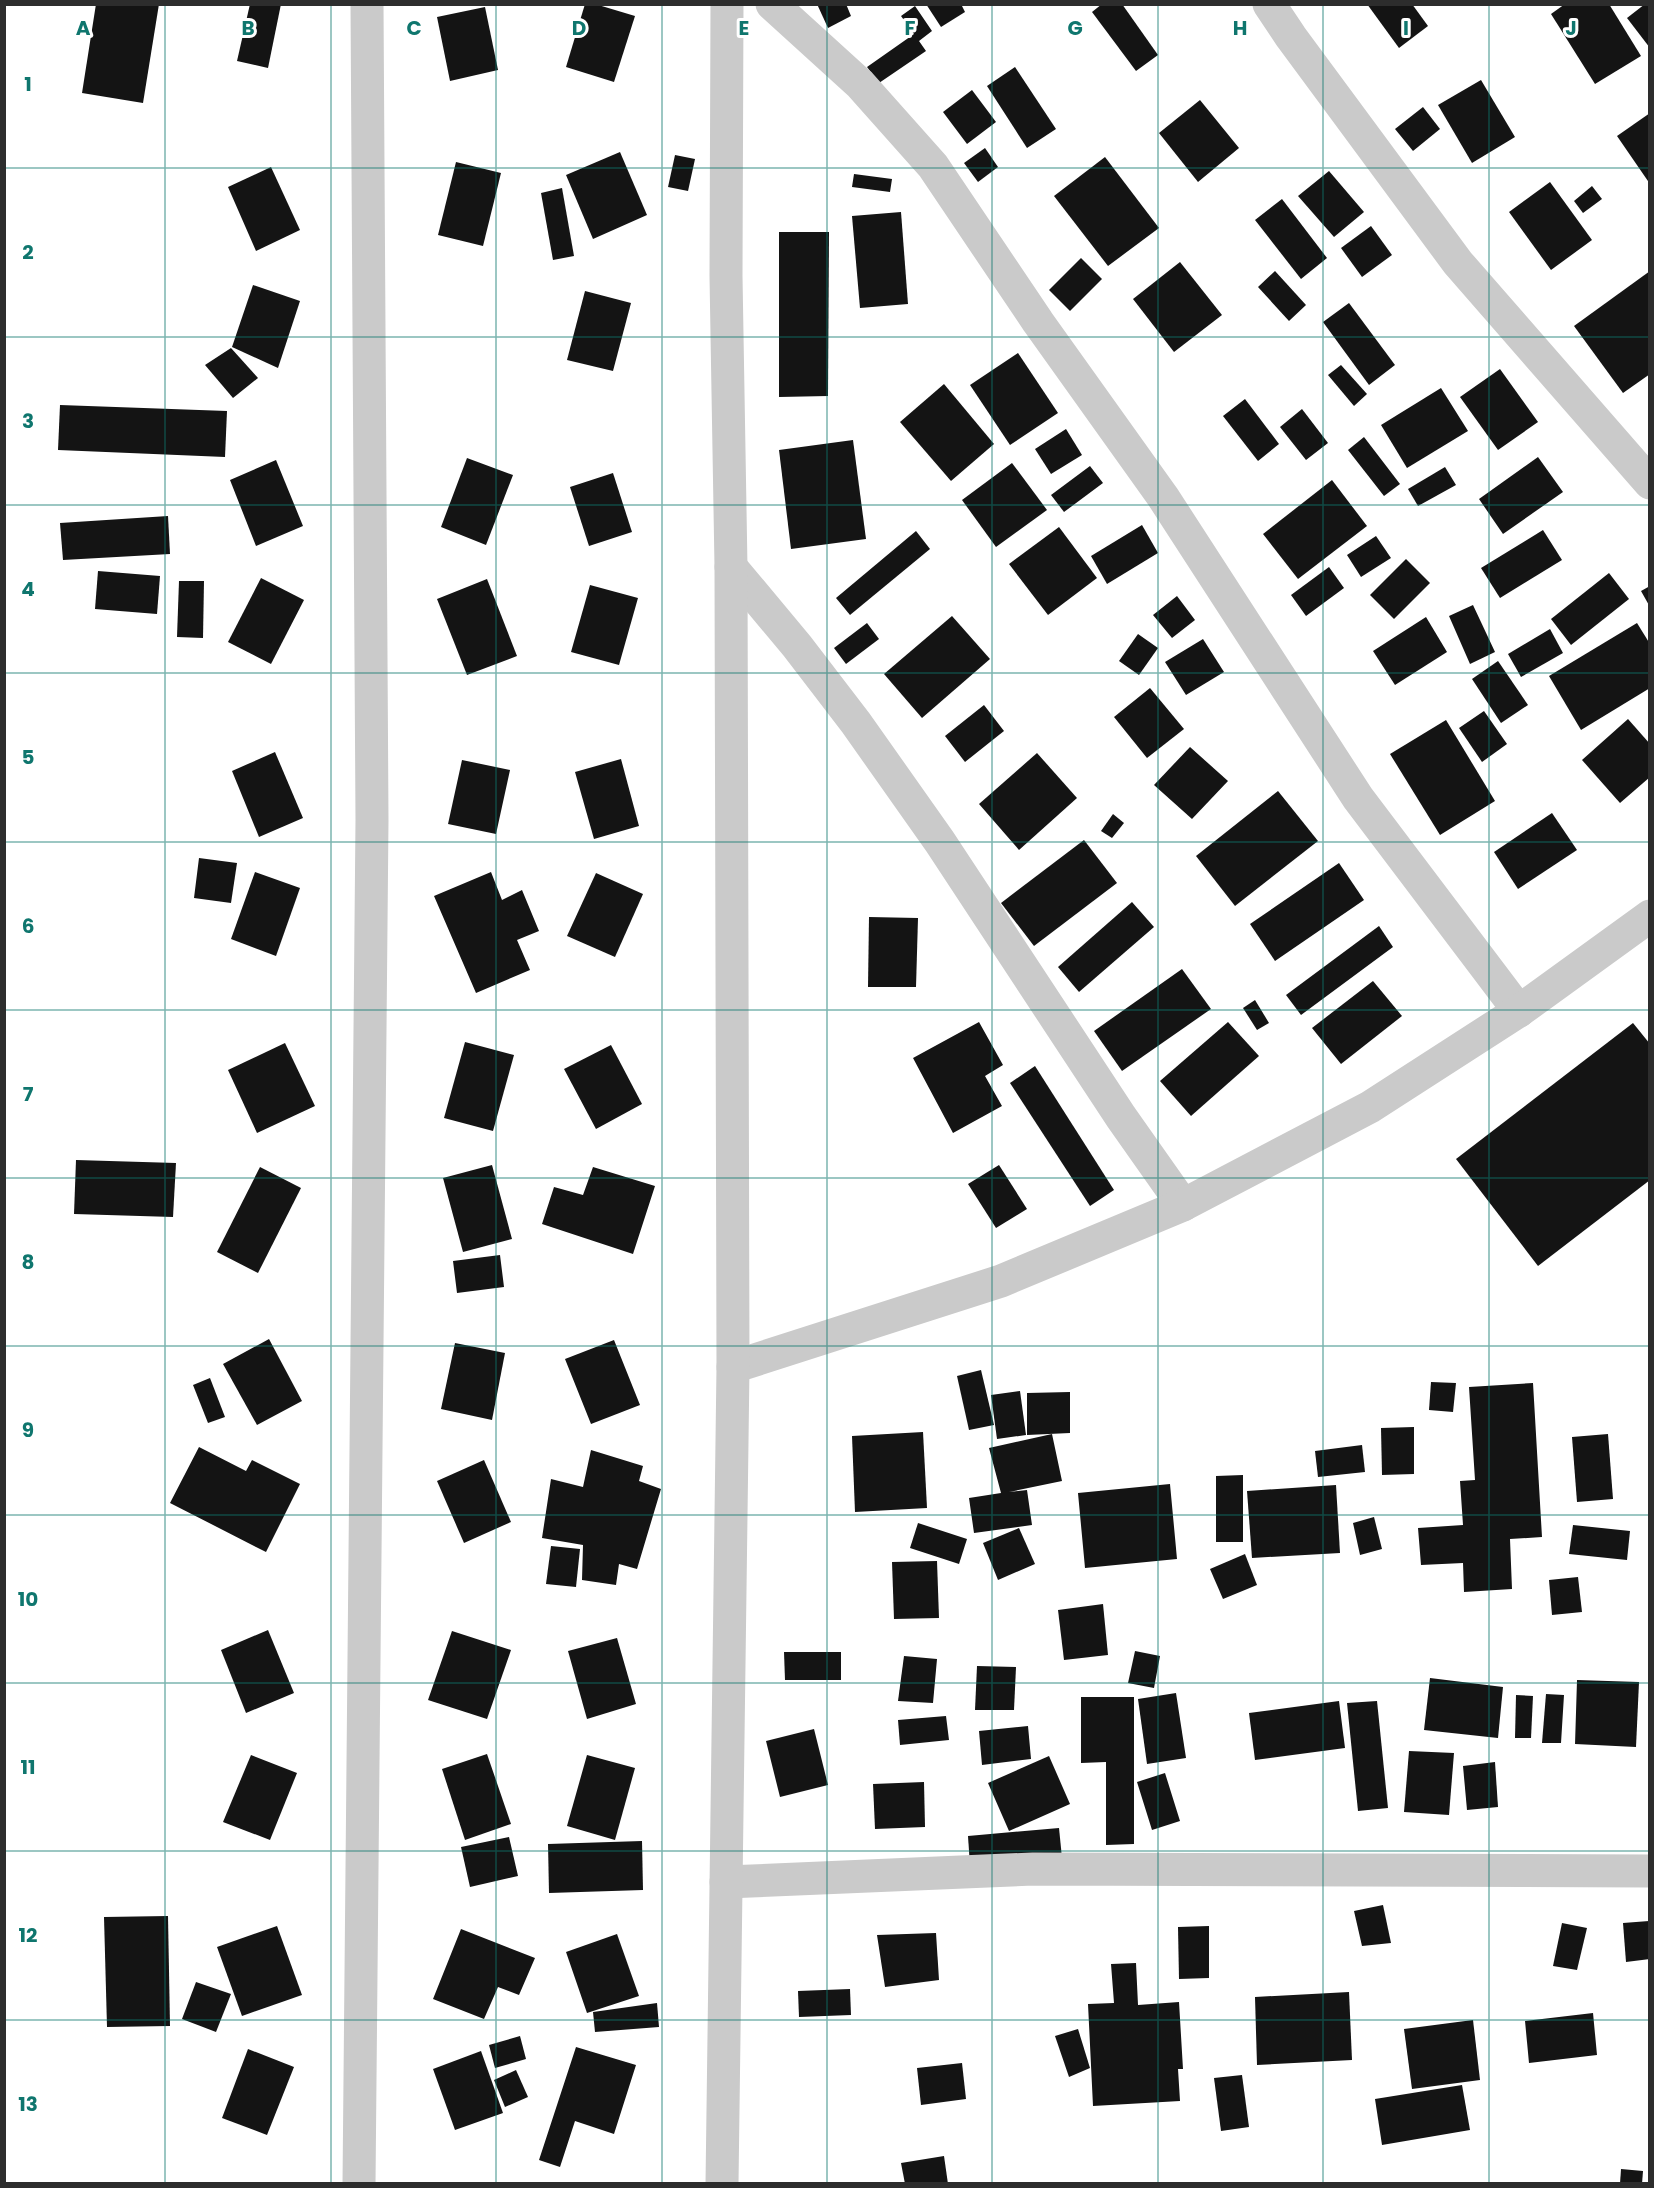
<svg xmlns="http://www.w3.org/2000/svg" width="1654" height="2188" font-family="Poppins,sans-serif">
	<rect width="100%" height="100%" fill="#fff"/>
	<g fill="#141414">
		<path d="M 96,4 L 159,4 L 143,103 L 82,93 Z"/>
		<path d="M 250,4 L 281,4 L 268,68 L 237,61 Z"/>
		<path d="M 585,4 L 595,4 L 635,16 L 614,82 L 566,67 Z"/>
		<path d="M 817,4 L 846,4 L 851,16 L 828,28 Z"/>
		<path d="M 926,4 L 961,4 L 965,12 L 941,27 Z"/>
		<path d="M 1102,4 L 1122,4 L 1158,55 L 1136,71 L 1092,12 Z"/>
		<path d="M 1367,4 L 1412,4 L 1428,26 L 1399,48 Z"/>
		<path d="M 1565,4 L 1609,4 L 1641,56 L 1595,84 L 1551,14 Z"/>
		<path d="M 1645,4 L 1650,4 L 1650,48 L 1627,18 Z"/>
		<path d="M 915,6 L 932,31 L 919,41 L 926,51 L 879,83 L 867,67 L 914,34 L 901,16 Z"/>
		<path d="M 485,7 L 498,70 L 450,81 L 437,17 Z"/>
		<path d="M 1015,67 L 1056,129 L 1027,148 L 987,86 Z"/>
		<path d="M 1481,80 L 1515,137 L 1472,163 L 1438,105 Z"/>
		<path d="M 972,90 L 996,122 L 967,144 L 943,112 Z"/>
		<path d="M 1200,100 L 1239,148 L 1198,182 L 1159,133 Z"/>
		<path d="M 1423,107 L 1440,129 L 1413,151 L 1395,129 Z"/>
		<path d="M 1650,113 L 1650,184 L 1617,136 Z"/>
		<path d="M 985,148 L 998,167 L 978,182 L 964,163 Z"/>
		<path d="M 620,152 L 647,215 L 593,239 L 566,175 Z"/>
		<path d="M 675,155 L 695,159 L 688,191 L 668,187 Z"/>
		<path d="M 1105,157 L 1159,228 L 1108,266 L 1054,196 Z"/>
		<path d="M 456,162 L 501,173 L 483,246 L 438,235 Z"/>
		<path d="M 271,167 L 300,230 L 256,251 L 228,187 Z"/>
		<path d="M 1329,171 L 1364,212 L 1334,237 L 1298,196 Z"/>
		<path d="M 854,174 L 892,179 L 890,192 L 852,187 Z"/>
		<path d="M 1550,182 L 1592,240 L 1551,270 L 1509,212 Z"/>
		<path d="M 1592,186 L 1602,199 L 1583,213 L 1574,201 Z"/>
		<path d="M 562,188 L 574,256 L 553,260 L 541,193 Z"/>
		<path d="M 1282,199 L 1327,258 L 1301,279 L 1255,220 Z"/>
		<path d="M 901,212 L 908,304 L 860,308 L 852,216 Z"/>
		<path d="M 1371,226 L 1392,255 L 1362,277 L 1341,248 Z"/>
		<path d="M 779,232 L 829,232 L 828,396 L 779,397 Z"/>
		<path d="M 1081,258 L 1102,279 L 1070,311 L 1049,290 Z"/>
		<path d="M 1180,262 L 1222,315 L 1174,352 L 1133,299 Z"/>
		<path d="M 1275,271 L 1306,305 L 1289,321 L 1258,287 Z"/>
		<path d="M 1650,271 L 1650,374 L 1623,393 L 1574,326 Z"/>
		<path d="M 253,285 L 300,301 L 278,368 L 232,347 Z"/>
		<path d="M 585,291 L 631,303 L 613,371 L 567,360 Z"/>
		<path d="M 1349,303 L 1395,365 L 1369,385 L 1323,322 Z"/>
		<path d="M 231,348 L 258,378 L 233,398 L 205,365 Z"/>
		<path d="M 1018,353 L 1058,413 L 1010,445 L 970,385 Z"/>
		<path d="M 1341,365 L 1367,394 L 1354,406 L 1328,375 Z"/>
		<path d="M 1500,369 L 1538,422 L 1498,450 L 1460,397 Z"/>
		<path d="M 944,384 L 994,444 L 951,481 L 900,422 Z"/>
		<path d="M 1441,388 L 1468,431 L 1407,468 L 1381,425 Z"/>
		<path d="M 1245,399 L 1279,444 L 1258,461 L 1223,416 Z"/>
		<path d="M 60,405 L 227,411 L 225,457 L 58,450 Z"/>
		<path d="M 1302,409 L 1328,443 L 1306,460 L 1280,427 Z"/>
		<path d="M 1066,429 L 1082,455 L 1051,474 L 1035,449 Z"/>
		<path d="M 1364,437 L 1400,484 L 1384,496 L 1348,450 Z"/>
		<path d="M 853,440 L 866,539 L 791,549 L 779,450 Z"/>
		<path d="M 1538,457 L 1563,492 L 1503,534 L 1479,499 Z"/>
		<path d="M 467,458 L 513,475 L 486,545 L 441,527 Z"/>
		<path d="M 276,460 L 303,526 L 256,546 L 230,480 Z"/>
		<path d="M 1012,463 L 1047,510 L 996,547 L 962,500 Z"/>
		<path d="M 1090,466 L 1103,483 L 1064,512 L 1051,495 Z"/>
		<path d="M 1445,467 L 1456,485 L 1418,506 L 1408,489 Z"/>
		<path d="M 613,473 L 632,532 L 589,546 L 570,487 Z"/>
		<path d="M 1332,480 L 1367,526 L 1298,579 L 1263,534 Z"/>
		<path d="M 168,516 L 170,554 L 63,560 L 60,523 Z"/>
		<path d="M 1142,525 L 1158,553 L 1107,584 L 1091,556 Z"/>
		<path d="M 1059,527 L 1097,578 L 1048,615 L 1009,564 Z"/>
		<path d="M 1543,530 L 1562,560 L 1500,598 L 1481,568 Z"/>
		<path d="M 916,531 L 930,549 L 850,615 L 836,598 Z"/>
		<path d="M 1376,536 L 1391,558 L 1361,577 L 1347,555 Z"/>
		<path d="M 1406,559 L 1430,583 L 1394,619 L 1370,595 Z"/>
		<path d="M 1329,567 L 1344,588 L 1306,616 L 1291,595 Z"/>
		<path d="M 98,571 L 160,576 L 157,614 L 95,609 Z"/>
		<path d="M 1609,573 L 1629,599 L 1571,645 L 1551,619 Z"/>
		<path d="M 261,578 L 304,600 L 271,664 L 228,642 Z"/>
		<path d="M 487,579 L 517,656 L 467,675 L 437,599 Z"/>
		<path d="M 179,581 L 204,581 L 203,638 L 177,637 Z"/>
		<path d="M 590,585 L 638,598 L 619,665 L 571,652 Z"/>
		<path d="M 1650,586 L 1650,607 L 1641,591 Z"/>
		<path d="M 1177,596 L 1195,620 L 1172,638 L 1153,615 Z"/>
		<path d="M 1473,605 L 1495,652 L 1470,664 L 1449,616 Z"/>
		<path d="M 952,616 L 990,659 L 922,718 L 884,674 Z"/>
		<path d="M 1426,617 L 1447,652 L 1395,685 L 1373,651 Z"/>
		<path d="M 867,623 L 879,639 L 846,664 L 834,648 Z"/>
		<path d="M 1637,623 L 1650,644 L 1650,688 L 1581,730 L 1549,676 Z"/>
		<path d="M 1550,629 L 1563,653 L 1521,677 L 1508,654 Z"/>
		<path d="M 1138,634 L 1158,648 L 1139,675 L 1119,661 Z"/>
		<path d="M 1203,639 L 1224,672 L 1186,695 L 1165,662 Z"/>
		<path d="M 1498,661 L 1528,705 L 1501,723 L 1472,679 Z"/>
		<path d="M 1150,688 L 1184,729 L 1147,758 L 1114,717 Z"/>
		<path d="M 984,705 L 1004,731 L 965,762 L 945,736 Z"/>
		<path d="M 1484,711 L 1507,744 L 1482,762 L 1459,728 Z"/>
		<path d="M 1628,719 L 1650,744 L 1650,777 L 1620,803 L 1582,760 Z"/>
		<path d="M 1446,720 L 1495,801 L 1440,835 L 1390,754 Z"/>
		<path d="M 1190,747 L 1228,781 L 1192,819 L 1154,785 Z"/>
		<path d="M 275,752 L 303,818 L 259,837 L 232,771 Z"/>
		<path d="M 1037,753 L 1077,798 L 1019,850 L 979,804 Z"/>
		<path d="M 621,759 L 639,826 L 594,839 L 575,772 Z"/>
		<path d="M 462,760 L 510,770 L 496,834 L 448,824 Z"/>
		<path d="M 1278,791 L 1318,841 L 1235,906 L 1196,856 Z"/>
		<path d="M 1552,813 L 1577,850 L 1518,889 L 1494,852 Z"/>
		<path d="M 1113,814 L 1124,823 L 1112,838 L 1101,831 Z"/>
		<path d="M 1084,840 L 1117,883 L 1034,946 L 1001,903 Z"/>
		<path d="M 199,858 L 237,863 L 231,903 L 194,898 Z"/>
		<path d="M 1339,863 L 1364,900 L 1275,961 L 1250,924 Z"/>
		<path d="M 255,872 L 300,888 L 276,956 L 231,939 Z"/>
		<path d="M 491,872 L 502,900 L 522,890 L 539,931 L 517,940 L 530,970 L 476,993 L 434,896 Z"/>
		<path d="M 596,873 L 643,894 L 615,957 L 567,936 Z"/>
		<path d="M 1132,902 L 1154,927 L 1079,992 L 1058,967 Z"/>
		<path d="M 869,917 L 918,918 L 916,987 L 868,987 Z"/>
		<path d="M 1379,926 L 1393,947 L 1301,1015 L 1286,995 Z"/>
		<path d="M 1182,969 L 1211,1009 L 1122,1071 L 1094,1031 Z"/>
		<path d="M 1373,981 L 1402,1016 L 1341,1064 L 1312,1028 Z"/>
		<path d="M 1255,1000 L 1269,1023 L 1257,1030 L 1243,1008 Z"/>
		<path d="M 979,1022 L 1003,1065 L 985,1076 L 1002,1106 L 953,1133 L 913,1058 Z"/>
		<path d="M 1228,1022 L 1259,1056 L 1191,1116 L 1160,1081 Z"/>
		<path d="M 1633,1023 L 1650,1044 L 1650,1180 L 1538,1266 L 1456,1159 Z"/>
		<path d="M 465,1042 L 514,1055 L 493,1131 L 444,1118 Z"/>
		<path d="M 285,1043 L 315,1106 L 257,1133 L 228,1070 Z"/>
		<path d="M 611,1045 L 642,1104 L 596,1129 L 564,1069 Z"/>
		<path d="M 1035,1066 L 1114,1190 L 1090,1206 L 1010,1083 Z"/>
		<path d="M 76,1160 L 176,1163 L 173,1217 L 74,1214 Z"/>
		<path d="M 492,1165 L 512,1239 L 463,1252 L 443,1178 Z"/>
		<path d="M 999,1165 L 1027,1209 L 996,1228 L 968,1184 Z"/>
		<path d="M 260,1167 L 301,1188 L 258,1273 L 217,1252 Z"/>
		<path d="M 593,1167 L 655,1186 L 633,1254 L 542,1224 L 554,1187 L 583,1195 Z"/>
		<path d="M 500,1255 L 504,1287 L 457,1293 L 453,1261 Z"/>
		<path d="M 269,1339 L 302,1401 L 257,1425 L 223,1364 Z"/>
		<path d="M 614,1340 L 640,1405 L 591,1424 L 565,1359 Z"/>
		<path d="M 455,1343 L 505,1353 L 492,1420 L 441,1409 Z"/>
		<path d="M 981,1370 L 994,1425 L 969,1430 L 957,1376 Z"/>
		<path d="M 210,1378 L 225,1417 L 208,1423 L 193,1385 Z"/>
		<path d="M 1431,1382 L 1456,1383 L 1453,1412 L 1429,1410 Z"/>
		<path d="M 1533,1383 L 1542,1537 L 1510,1539 L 1512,1589 L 1464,1592 L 1463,1563 L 1421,1565 L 1418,1528 L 1463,1525 L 1460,1481 L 1475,1480 L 1469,1387 Z"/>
		<path d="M 1020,1391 L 1026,1435 L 997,1439 L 991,1395 Z"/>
		<path d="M 1070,1392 L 1070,1433 L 1027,1435 L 1027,1393 Z"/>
		<path d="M 1414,1427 L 1414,1474 L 1382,1475 L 1381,1428 Z"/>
		<path d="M 923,1432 L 927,1508 L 855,1512 L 852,1436 Z"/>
		<path d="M 1052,1434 L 1062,1481 L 1009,1492 L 1027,1490 L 1032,1525 L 974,1533 L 969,1498 L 1001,1493 L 989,1448 Z"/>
		<path d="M 1608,1434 L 1613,1499 L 1577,1502 L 1572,1437 Z"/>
		<path d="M 1362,1445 L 1365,1472 L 1318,1477 L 1315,1451 Z"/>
		<path d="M 199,1447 L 246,1471 L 252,1460 L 300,1484 L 266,1552 L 170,1503 Z"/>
		<path d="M 591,1450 L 643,1466 L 639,1481 L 661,1489 L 637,1569 L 619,1564 L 616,1585 L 582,1580 L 583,1545 L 542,1538 L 551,1479 L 583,1487 Z"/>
		<path d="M 484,1460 L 511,1522 L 464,1543 L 437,1481 Z"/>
		<path d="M 1243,1475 L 1243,1542 L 1216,1542 L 1216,1476 Z"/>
		<path d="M 1170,1484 L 1177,1559 L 1085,1568 L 1078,1493 Z"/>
		<path d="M 1336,1485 L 1340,1553 L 1252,1558 L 1247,1491 Z"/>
		<path d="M 1374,1517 L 1382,1549 L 1360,1555 L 1353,1523 Z"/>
		<path d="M 918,1523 L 967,1539 L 959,1564 L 910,1548 Z"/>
		<path d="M 1573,1525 L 1630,1531 L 1627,1560 L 1569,1554 Z"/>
		<path d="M 1019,1528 L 1035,1564 L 998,1580 L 983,1543 Z"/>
		<path d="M 551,1546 L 580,1549 L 576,1587 L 546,1584 Z"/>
		<path d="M 1245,1554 L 1257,1585 L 1223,1599 L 1210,1569 Z"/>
		<path d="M 937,1561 L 939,1618 L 894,1619 L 892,1562 Z"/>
		<path d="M 1578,1577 L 1582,1612 L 1552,1615 L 1549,1580 Z"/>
		<path d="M 1103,1604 L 1108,1655 L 1064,1660 L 1058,1610 Z"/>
		<path d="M 268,1630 L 294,1693 L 246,1713 L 221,1650 Z"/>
		<path d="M 452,1631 L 511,1650 L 487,1719 L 428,1700 Z"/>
		<path d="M 617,1638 L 636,1704 L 587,1719 L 568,1651 Z"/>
		<path d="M 1135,1651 L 1160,1656 L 1154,1688 L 1128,1683 Z"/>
		<path d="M 784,1652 L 841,1652 L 841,1680 L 785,1680 Z"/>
		<path d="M 904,1656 L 937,1659 L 933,1703 L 898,1701 Z"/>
		<path d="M 977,1666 L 1016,1667 L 1014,1710 L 975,1710 Z"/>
		<path d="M 1430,1678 L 1503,1687 L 1498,1738 L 1424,1730 Z"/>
		<path d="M 1577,1680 L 1639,1682 L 1636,1747 L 1575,1744 Z"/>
		<path d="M 1176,1693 L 1186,1758 L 1147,1764 L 1138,1699 Z"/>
		<path d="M 1546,1694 L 1564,1695 L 1561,1743 L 1542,1743 Z"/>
		<path d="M 1516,1695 L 1533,1696 L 1531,1738 L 1515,1738 Z"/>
		<path d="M 1081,1697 L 1134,1697 L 1134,1844 L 1106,1845 L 1106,1762 L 1081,1763 Z"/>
		<path d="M 1339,1701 L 1345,1748 L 1255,1760 L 1249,1713 Z"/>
		<path d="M 1377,1701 L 1388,1808 L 1358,1811 L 1347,1703 Z"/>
		<path d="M 946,1716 L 949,1740 L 900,1745 L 898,1720 Z"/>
		<path d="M 1028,1726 L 1031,1759 L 982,1765 L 979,1731 Z"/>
		<path d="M 814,1729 L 828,1785 L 780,1797 L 766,1741 Z"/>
		<path d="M 1409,1751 L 1454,1753 L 1449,1815 L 1404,1812 Z"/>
		<path d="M 487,1754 L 511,1824 L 465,1840 L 442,1769 Z"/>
		<path d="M 251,1755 L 297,1773 L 270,1840 L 223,1822 Z"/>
		<path d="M 587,1755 L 635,1768 L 615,1840 L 567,1826 Z"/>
		<path d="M 1049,1756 L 1070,1804 L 1009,1831 L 988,1783 Z"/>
		<path d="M 1495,1762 L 1498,1807 L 1467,1810 L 1463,1766 Z"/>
		<path d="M 1165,1773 L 1180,1821 L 1152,1830 L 1137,1782 Z"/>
		<path d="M 924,1782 L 925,1827 L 875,1829 L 873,1784 Z"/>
		<path d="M 1059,1828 L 1062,1858 L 970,1866 L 968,1836 Z"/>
		<path d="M 509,1837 L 518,1876 L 470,1887 L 461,1847 Z"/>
		<path d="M 642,1841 L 643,1890 L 549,1893 L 548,1844 Z"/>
		<path d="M 1383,1905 L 1391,1943 L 1362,1946 L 1354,1911 Z"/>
		<path d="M 168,1916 L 170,2026 L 107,2027 L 104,1917 Z"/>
		<path d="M 1649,1921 L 1650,1959 L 1626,1962 L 1623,1923 Z"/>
		<path d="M 1562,1923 L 1587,1928 L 1577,1970 L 1553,1966 Z"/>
		<path d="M 277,1926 L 302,1995 L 242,2016 L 217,1947 Z"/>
		<path d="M 1209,1926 L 1209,1978 L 1179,1979 L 1178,1927 Z"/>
		<path d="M 461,1929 L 535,1958 L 519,1995 L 498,1987 L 484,2019 L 433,1999 Z"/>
		<path d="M 936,1933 L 939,1980 L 885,1987 L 877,1935 Z"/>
		<path d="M 617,1934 L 639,1996 L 587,2013 L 566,1952 Z"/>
		<path d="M 1136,1963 L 1138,2005 L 1179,2002 L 1183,2069 L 1178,2069 L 1180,2101 L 1093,2106 L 1088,2004 L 1114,2003 L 1111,1964 Z"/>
		<path d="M 196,1982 L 231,1994 L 216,2032 L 182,2019 Z"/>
		<path d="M 850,1989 L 851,2015 L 799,2017 L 798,1991 Z"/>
		<path d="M 1349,1992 L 1352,2060 L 1257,2065 L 1255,1997 Z"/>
		<path d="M 657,2003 L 659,2027 L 595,2032 L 593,2012 Z"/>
		<path d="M 1593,2013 L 1597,2055 L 1529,2063 L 1525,2021 Z"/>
		<path d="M 1473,2020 L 1480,2080 L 1412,2089 L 1404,2029 Z"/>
		<path d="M 1078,2029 L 1090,2068 L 1069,2077 L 1055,2036 Z"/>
		<path d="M 520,2036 L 526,2059 L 495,2068 L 489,2045 Z"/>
		<path d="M 576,2047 L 636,2065 L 614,2134 L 575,2121 L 560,2167 L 539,2160 Z"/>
		<path d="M 248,2049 L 294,2067 L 267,2135 L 222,2118 Z"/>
		<path d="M 481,2051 L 503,2113 L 455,2130 L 433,2069 Z"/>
		<path d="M 962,2063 L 966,2099 L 921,2105 L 917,2068 Z"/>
		<path d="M 516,2070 L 528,2097 L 505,2107 L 494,2080 Z"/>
		<path d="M 1242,2075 L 1249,2127 L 1221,2131 L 1214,2078 Z"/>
		<path d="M 1462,2085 L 1470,2130 L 1382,2145 L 1375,2099 Z"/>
		<path d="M 944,2156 L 948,2184 L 905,2184 L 901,2163 Z"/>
		<path d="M 1621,2169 L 1643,2171 L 1642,2184 L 1620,2184 Z"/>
	</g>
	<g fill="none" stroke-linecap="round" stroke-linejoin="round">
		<g stroke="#cacaca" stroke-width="33">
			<path d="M 772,4 L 860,84 L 933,166 L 1038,322 L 1163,497 L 1358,798 L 1519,1011"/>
			<path d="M 1269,4 L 1291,37 L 1458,263 L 1650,483"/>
			<path d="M 731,567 L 797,646 L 856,723 L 940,842 L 1121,1117 L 1183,1205"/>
			<path d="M 733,1367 L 1001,1281 L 1183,1205 L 1370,1107 L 1519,1011 L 1650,916"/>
			<path d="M 726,1882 L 1033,1869 L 1650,1871"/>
			<path d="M 359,2184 L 372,820 L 367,4"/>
			<path d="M 722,2184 L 733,1367 L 731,567 L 726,276 L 727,4"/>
		</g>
	</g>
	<path fill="none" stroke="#0f766e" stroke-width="1.5" stroke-opacity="0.55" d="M 165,4 L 165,2184M 331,4 L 331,2184M 496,4 L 496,2184M 662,4 L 662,2184M 827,4 L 827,2184M 992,4 L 992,2184M 1158,4 L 1158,2184M 1323,4 L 1323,2184M 1489,4 L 1489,2184M 4,168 L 1650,168M 4,337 L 1650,337M 4,505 L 1650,505M 4,673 L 1650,673M 4,842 L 1650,842M 4,1010 L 1650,1010M 4,1178 L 1650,1178M 4,1346 L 1650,1346M 4,1515 L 1650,1515M 4,1683 L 1650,1683M 4,1851 L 1650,1851M 4,2020 L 1650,2020"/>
	<g font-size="20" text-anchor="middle" font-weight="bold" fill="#0f766e" stroke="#fff" stroke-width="6" stroke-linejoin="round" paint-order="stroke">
		<text x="83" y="35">A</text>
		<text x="248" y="35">B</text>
		<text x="414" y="35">C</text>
		<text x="579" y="35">D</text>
		<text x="744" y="35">E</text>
		<text x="910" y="35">F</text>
		<text x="1075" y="35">G</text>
		<text x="1240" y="35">H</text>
		<text x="1406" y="35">I</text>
		<text x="1571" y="35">J</text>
		<text x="28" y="91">1</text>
		<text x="28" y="259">2</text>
		<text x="28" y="428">3</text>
		<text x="28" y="596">4</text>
		<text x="28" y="764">5</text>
		<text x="28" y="933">6</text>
		<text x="28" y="1101">7</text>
		<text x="28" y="1269">8</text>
		<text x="28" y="1437">9</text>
		<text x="28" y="1606">10</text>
		<text x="28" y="1774">11</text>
		<text x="28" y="1942">12</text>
		<text x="28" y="2111">13</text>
	</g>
	<rect width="1654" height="2188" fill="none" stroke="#2d2d2d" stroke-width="12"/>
</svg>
